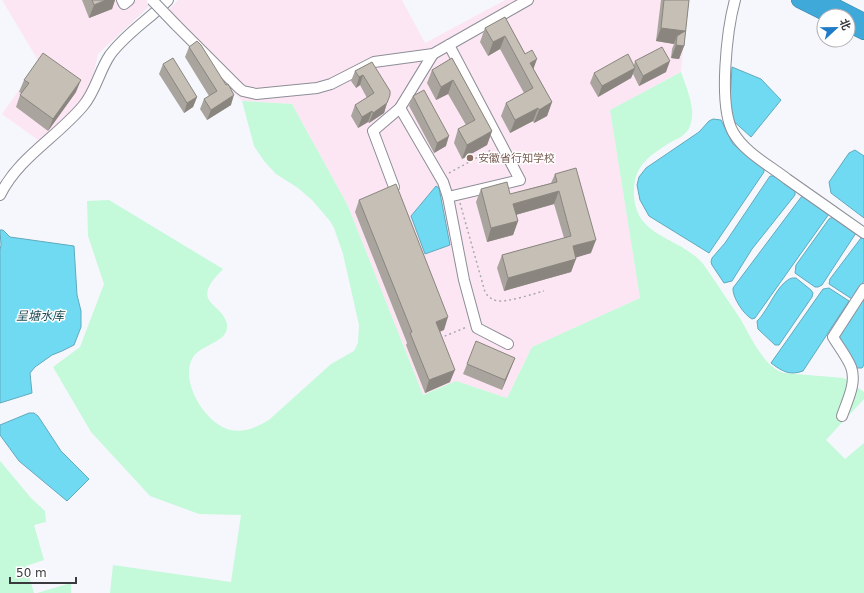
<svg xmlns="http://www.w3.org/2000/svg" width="864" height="593" font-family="'DejaVu Sans','Noto Sans SC',sans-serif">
	<rect width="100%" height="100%" fill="#f6f7fd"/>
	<g fill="#fde6f3">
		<path d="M 2,0 L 156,0 L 98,54 L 91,86 L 66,120 L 38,140 L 2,114 L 39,62 Z"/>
		<path d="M 178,0 L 402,0 L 425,43 L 505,0 L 688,0 L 681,72 L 610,110 L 640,298 L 532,347 L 507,398 L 456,381 L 423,395 L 348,206 L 292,104 L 242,101 L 161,18 Z"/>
	</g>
	<g fill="#c4f9da">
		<path d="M 681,72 C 685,84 691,97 692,110 C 693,115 691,126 688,130 C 684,136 677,139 671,142 C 652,154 635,164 634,189 C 632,239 680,235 704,265 C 709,272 714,280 719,287 C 726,298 734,309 741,320 C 750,336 765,368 784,373 L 844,378 L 864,392 L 864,399 L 826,440 L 845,459 L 864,443 L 864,593 L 110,593 L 113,565 L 231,582 L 241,515 L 199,514 L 150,496 L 91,432 L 53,367 L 80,347 L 104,284 L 88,236 L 87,201 L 109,200 L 223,269 C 217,276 204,287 208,298 C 210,303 218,309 222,314 C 224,317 227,321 227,325 C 229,343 199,344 192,359 C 180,383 206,424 230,430 C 245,433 258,427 270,419 L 331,364 L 354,351 L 358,343 L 359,325 L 343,254 L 334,228 L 330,221 L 312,200 L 298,188 L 276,174 L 264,161 L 254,146 L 242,101 L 292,104 L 348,206 L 423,395 L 456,381 L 507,398 L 532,347 L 640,298 L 610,110 Z"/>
		<path d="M 0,461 L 31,498 L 45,511 L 46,522 L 34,525 L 44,560 L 26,566 L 34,593 L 0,593 Z"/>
		<path d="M 71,583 L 71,593 L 37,593 Z"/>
	</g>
	<g fill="#71daf3" stroke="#60aabd">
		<path d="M 732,67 L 761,79 L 781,100 L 751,137 L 729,117 Z"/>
		<path d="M 713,119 L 721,120 L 733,144 L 764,168 L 764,172 L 709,253 L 649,216 L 640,200 L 637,185 L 639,177 L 646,168 L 699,132 L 709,121 Z"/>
		<path d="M 855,150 L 864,156 L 864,218 L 831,193 L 829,182 L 849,153 Z"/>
		<path d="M 770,176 L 774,176 L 795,190 L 795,195 L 752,249 L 732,281 L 724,283 L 712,265 L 711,262 L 712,258 L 725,243 Z"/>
		<path d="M 436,186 L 439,188 L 450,245 L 425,254 L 411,216 Z"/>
		<path d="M 802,196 L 806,196 L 828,211 L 829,214 L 755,318 L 752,319 C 744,315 732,297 733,288 Z"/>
		<path d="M 833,217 L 856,233 L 822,285 L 818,287 L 815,287 L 795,273 L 796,265 L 829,219 Z"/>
		<path d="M 0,230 L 3,230 L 10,237 L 74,246 L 77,295 L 81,311 L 81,327 L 74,345 L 62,351 L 52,355 L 35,367 L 30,373 L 32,393 L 0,403 L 0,250 L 1,245 Z"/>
		<path d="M 864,237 L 864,281 L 852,299 L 829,284 L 830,279 L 861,238 Z"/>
		<path d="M 792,278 L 796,278 L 811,290 L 813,293 L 812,297 L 779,345 L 775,345 L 758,329 L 757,321 C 769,310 777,283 792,278 Z"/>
		<path d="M 829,288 L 849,301 L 803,371 C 789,376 782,371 771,363 L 823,289 Z"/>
		<path d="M 864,296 L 864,365 L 862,368 L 856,368 L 838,335 Z"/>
		<path d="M 29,413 L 34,413 L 38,416 L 61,451 L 89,479 L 67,501 L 19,461 L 0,435 L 0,425 Z"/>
	</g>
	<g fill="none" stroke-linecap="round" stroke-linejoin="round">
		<defs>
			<g id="minor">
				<path d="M 122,0 L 124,4 L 129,0"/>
				<path d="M 735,0 C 727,29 718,105 733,132 C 744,152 769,165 787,179 C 813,197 838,215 864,233"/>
				<path d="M 176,25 L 239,88 L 243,91 L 256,94 L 317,88 L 331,84 L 374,62 L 433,54 L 528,0"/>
				<path d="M 400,108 L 443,182 L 448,197 L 464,280 L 477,328 L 508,344"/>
				<path d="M 394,187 L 373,131 L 400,108 L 433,54"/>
				<path d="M 0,195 C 19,157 56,138 83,106 C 96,91 99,71 110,55 C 126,33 150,19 168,0"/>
				<path d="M 448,197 L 520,180 L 449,45"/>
				<path d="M 842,416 C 847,401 857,383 851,367 C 847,357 839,347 833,337 L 864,289"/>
			</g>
			<g id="highway">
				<path d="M 799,0 L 831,16"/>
				<path d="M 823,0 L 864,21"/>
				<path d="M 848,24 L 864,32"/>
			</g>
		</defs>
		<use href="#minor" stroke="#8c8e97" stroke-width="12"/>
		<use href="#highway" stroke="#3d82a3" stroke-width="16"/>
		<g stroke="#a9aab0" stroke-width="1.5" stroke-dasharray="2 3" stroke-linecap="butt">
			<path d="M 449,173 L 493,149"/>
			<path d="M 460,203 L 485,292 C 488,297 492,300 498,301 C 508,302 533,294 544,291"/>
			<path d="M 440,338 L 467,327"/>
		</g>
		<use href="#minor" stroke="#fff" stroke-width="10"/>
		<use href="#highway" stroke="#3fa9da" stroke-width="15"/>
		<defs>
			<path id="minor-bridge" d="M 152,0 L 176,25"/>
		</defs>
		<use href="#minor-bridge" stroke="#8c8e97" stroke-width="12" stroke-linecap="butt"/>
		<use href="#minor-bridge" stroke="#fff" stroke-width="10"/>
	</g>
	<g fill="#a9a49d">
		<path d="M 82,0 L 115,0 L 112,9 L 89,18 Z"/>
		<path d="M 661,0 L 689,0 L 684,46 L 679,59 L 671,58 L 672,49 L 674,44 L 656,41 Z"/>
		<path d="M 505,17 L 552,102 L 547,116 L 534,123 L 533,121 L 510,133 L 501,116 L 506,103 L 524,93 L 500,49 L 488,56 L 480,42 L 485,28 Z"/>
		<path d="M 189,47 L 226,85 L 231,105 L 207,120 L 200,109 L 204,99 L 209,96 L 185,57 Z"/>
		<path d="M 452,58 L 492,131 L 487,145 L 462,159 L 454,143 L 458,129 L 466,125 L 448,94 L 436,100 L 427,83 L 432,70 Z"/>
		<path d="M 635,61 L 666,72 L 639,86 L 633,74 L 631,78 L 598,97 L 590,83 L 594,73 L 634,65 Z"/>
		<path d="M 372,62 L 387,103 L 384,113 L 369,123 L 368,122 L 358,128 L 351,116 L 355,105 L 367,98 L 360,85 L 356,88 L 351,81 L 355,71 Z"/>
		<path d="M 163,64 L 197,97 L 193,107 L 184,113 L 159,74 Z"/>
		<path d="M 24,80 L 76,92 L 48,131 L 16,107 L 20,95 L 21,93 L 19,92 Z"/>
		<path d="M 413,96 L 446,146 L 434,153 L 409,106 Z"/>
		<path d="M 555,174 L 591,253 L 576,257 L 571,272 L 504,291 L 497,268 L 502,255 L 564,238 L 554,204 L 516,215 L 518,221 L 513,235 L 487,242 L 476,202 L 481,189 L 510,194 L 551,183 Z"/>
		<path d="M 359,200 L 444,330 L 440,331 L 450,382 L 425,393 L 406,345 L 407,343 L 355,212 Z"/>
		<path d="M 515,358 L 502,390 L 463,374 L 467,364 Z"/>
	</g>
	<g fill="#8a867f">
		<path d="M 106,0 L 115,0 L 112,9 L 89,18 L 94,5 Z"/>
		<path d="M 661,28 L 685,31 L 677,36 L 674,44 L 656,41 Z"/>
		<path d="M 505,36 L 500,49 L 488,56 L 493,42 Z"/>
		<path d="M 676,45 L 684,46 L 679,59 L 671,58 Z"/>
		<path d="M 537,59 L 532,73 L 530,63 Z"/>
		<path d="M 670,61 L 666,72 L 639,86 L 643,76 Z"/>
		<path d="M 635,68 L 631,78 L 598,97 L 602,86 Z"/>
		<path d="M 363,75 L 360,85 L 356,88 L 359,77 Z"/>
		<path d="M 81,80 L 76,92 L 48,131 L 53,119 Z"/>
		<path d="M 453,80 L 448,94 L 436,100 L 441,87 Z"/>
		<path d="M 234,95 L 231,105 L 207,120 L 211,110 Z"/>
		<path d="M 197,97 L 193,107 L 184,113 L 187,103 Z"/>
		<path d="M 552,102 L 547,116 L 534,123 L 539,110 Z"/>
		<path d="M 387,103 L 384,113 L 369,123 L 373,113 Z"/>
		<path d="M 538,108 L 533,121 L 510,133 L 515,120 Z"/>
		<path d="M 372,111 L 368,122 L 358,128 L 362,117 Z"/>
		<path d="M 492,131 L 487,145 L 462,159 L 467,145 Z"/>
		<path d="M 449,136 L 446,146 L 434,153 L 437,143 Z"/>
		<path d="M 559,191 L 554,204 L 508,217 L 513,204 Z"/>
		<path d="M 518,221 L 513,235 L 487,242 L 491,228 Z"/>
		<path d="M 596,240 L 591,253 L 568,260 L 573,246 Z"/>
		<path d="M 576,259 L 571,272 L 504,291 L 508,278 Z"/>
		<path d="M 448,317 L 444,330 L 432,335 L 436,322 Z"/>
		<path d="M 515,358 L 511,368 L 502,390 L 505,380 Z"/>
		<path d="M 455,370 L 450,382 L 425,393 L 429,380 Z"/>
	</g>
	<g fill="#c5bfb6" stroke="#8a867f">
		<path d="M 92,0 L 106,0 L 94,5 Z"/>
		<path d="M 664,0 L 689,0 L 684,46 L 676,45 L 677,36 L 685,31 L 661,28 Z"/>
		<path d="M 505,17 L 525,54 L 532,50 L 537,59 L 530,63 L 552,102 L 539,110 L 538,108 L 515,120 L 506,103 L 533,88 L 505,36 L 493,42 L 485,28 Z"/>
		<path d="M 197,41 L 201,45 L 226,85 L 228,84 L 234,95 L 211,110 L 204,99 L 217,91 L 189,47 Z"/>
		<path d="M 662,47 L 670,61 L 643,76 L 635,61 Z"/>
		<path d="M 43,53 L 81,80 L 53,119 L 20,95 L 29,83 L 24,80 Z"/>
		<path d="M 628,54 L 635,68 L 602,86 L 594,73 Z"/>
		<path d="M 173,58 L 197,97 L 187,103 L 163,64 Z"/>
		<path d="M 452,58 L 492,131 L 467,145 L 458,129 L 475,120 L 453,80 L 441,87 L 432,70 Z"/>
		<path d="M 372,62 L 390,91 L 390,95 L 387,103 L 373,113 L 372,111 L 362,117 L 355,105 L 374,93 L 363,75 L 359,77 L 355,71 Z"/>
		<path d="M 424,90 L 449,136 L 437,143 L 413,96 Z"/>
		<path d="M 576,168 L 596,240 L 573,246 L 576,259 L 508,278 L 502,255 L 571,236 L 559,191 L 513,204 L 518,221 L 491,228 L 481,189 L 507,182 L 510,194 L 557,182 L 555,174 Z"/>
		<path d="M 396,184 L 448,317 L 436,322 L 455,370 L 429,380 L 410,333 L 412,332 L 359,200 Z"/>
		<path d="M 476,341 L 515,358 L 505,380 L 467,364 Z"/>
	</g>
	<circle fill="#8d6e63" stroke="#fff" stroke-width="1.5" cx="470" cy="158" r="4"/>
	<g text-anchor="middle" stroke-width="3" stroke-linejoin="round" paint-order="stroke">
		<g font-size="11" fill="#785e54" stroke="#fff" text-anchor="start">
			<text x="478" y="162">安徽省行知学校</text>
		</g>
		<g font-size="12" font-style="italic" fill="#1b4a55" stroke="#fff">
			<text x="40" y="320">呈塘水库</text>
		</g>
	</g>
	<g transform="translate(836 28) rotate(68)"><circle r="19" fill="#ffffff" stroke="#b0b0b2"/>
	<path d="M0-3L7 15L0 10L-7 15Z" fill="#1f7cc8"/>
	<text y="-6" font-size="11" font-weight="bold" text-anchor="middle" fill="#393a3e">北</text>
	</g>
	<path d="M10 577v6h66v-6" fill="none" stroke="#393a3e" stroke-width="2"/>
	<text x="16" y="577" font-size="12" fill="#393a3e" stroke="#ffffff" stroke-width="3" paint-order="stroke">50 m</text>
</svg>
